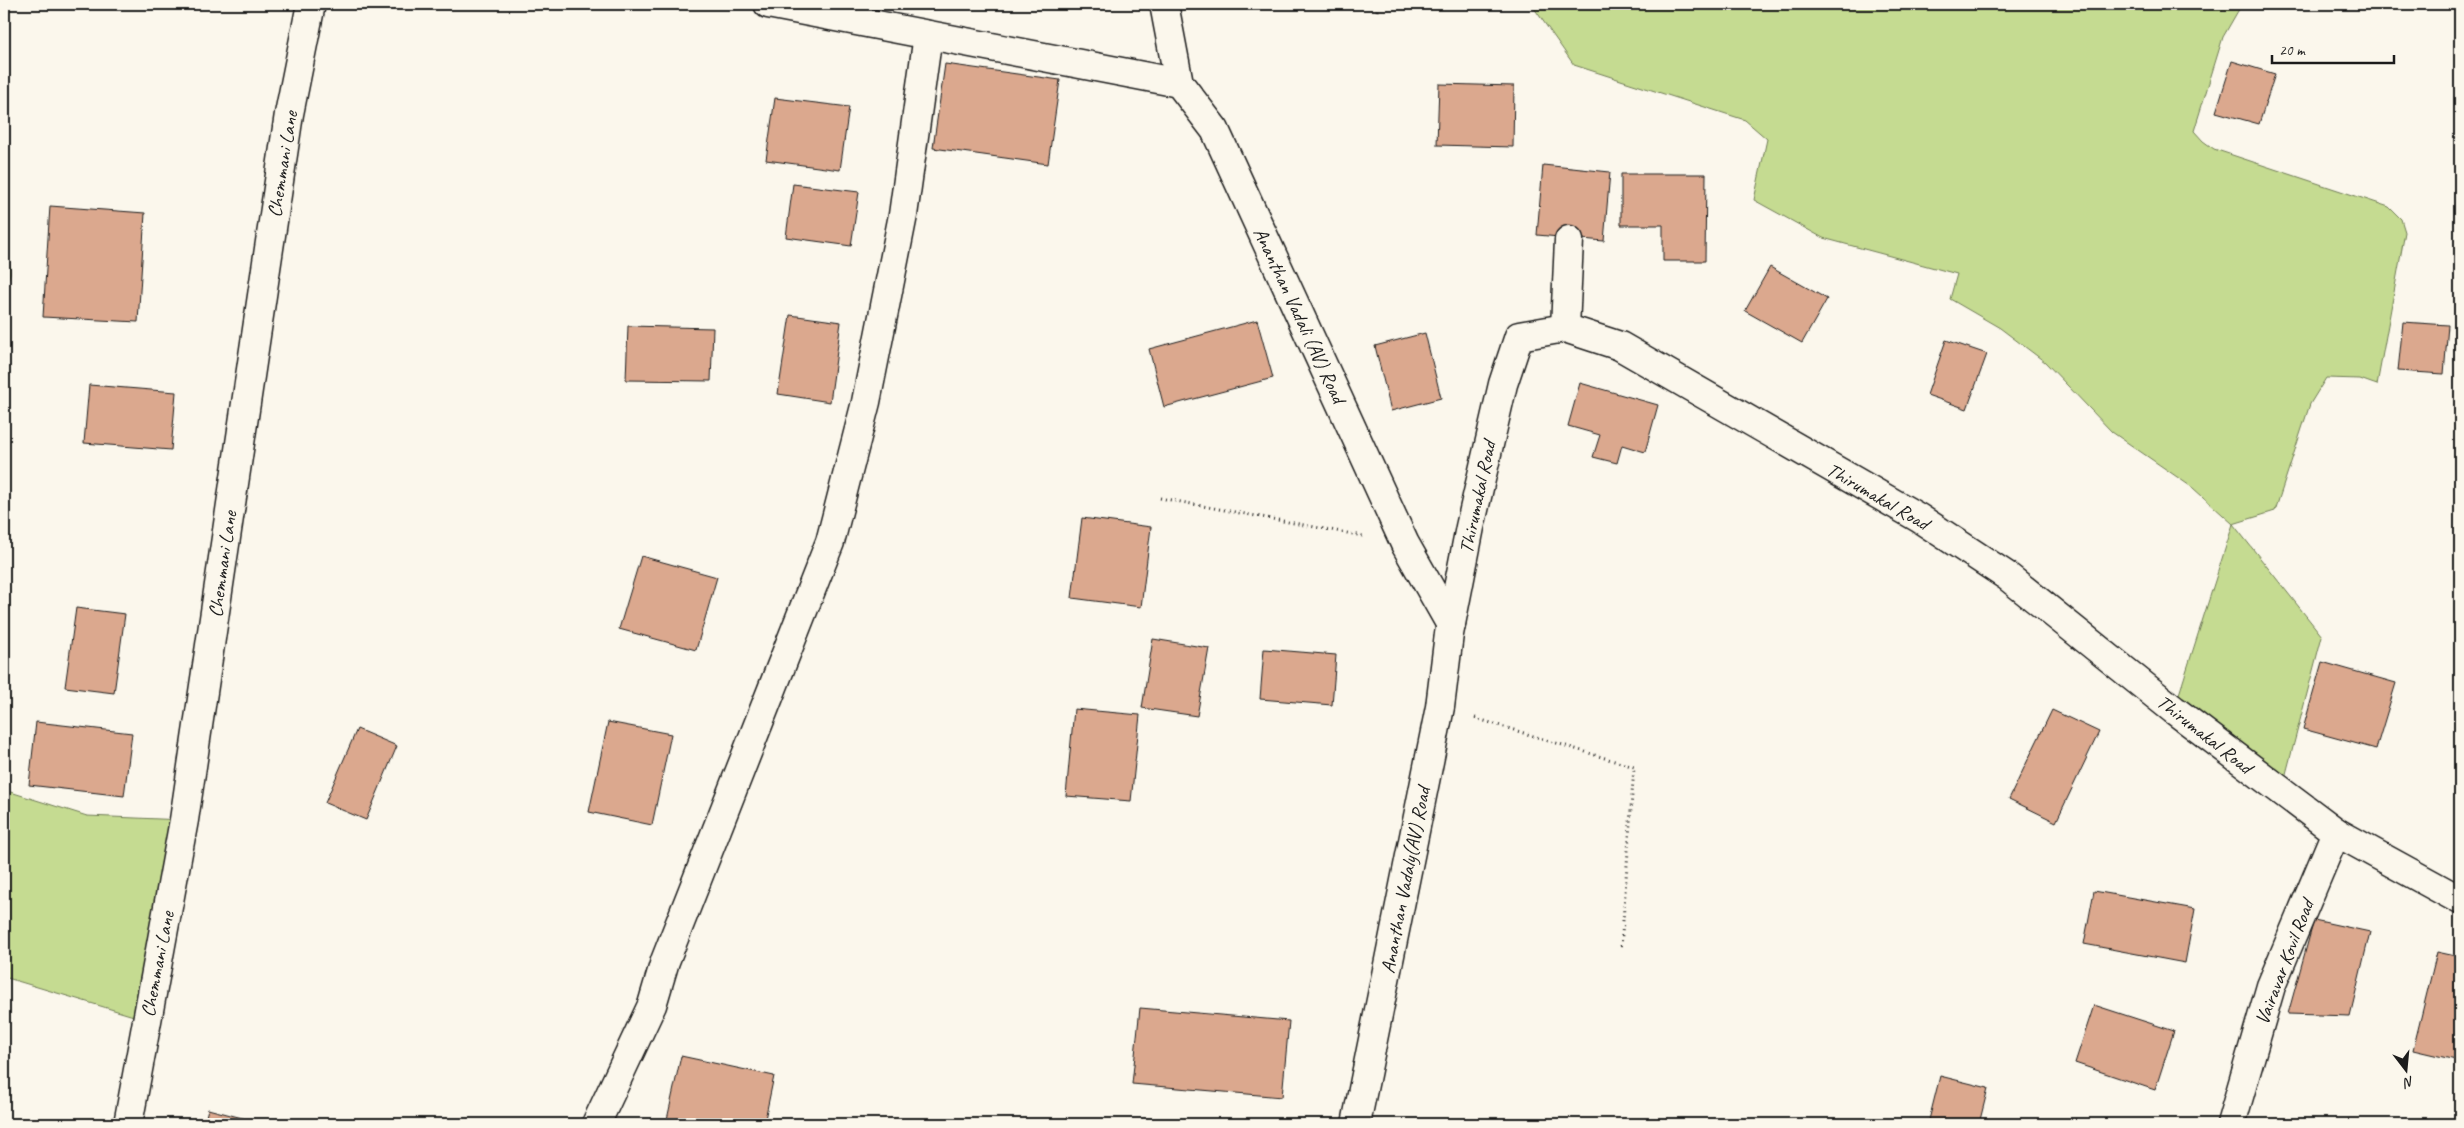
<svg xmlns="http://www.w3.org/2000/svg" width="2464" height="1128" font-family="Caveat,sans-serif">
	<rect width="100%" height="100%" fill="#fbf7ec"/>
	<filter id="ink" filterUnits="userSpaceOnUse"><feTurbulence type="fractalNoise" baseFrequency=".02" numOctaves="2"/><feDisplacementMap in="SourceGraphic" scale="10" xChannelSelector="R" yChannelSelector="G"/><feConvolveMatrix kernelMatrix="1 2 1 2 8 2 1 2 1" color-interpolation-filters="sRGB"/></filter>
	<g filter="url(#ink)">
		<g fill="#c5db91" stroke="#707c56">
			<path d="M 1535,4 L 2242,4 L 2223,37 L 2194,131 L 2203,141 L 2214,149 L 2389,207 L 2401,219 L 2405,232 L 2377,385 L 2360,379 L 2326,378 L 2310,404 L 2275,511 L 2233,524 L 2322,636 L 2281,793 L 2174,710 L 2233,524 L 2193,488 L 2112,432 L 2045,362 L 2000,328 L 1950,299 L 1957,274 L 1823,238 L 1754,200 L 1767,139 L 1745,120 L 1574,65 L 1534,8 Z"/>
			<path d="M 4,162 L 10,273 L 4,297 Z"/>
			<path d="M 4,790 L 87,816 L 184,820 L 147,1020 L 4,977 Z"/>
		</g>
		<g fill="#dba88e" stroke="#1c1c1c">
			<path d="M 2232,61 L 2275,74 L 2259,124 L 2216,112 Z"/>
			<path d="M 945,64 L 1060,80 L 1048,164 L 933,148 Z"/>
			<path d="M 1439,84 L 1514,86 L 1513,147 L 1437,145 Z"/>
			<path d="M 775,98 L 849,107 L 840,170 L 766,160 Z"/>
			<path d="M 1543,165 L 1610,172 L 1604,241 L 1537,235 Z"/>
			<path d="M 1621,174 L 1706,174 L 1705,261 L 1663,261 L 1663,225 L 1621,225 Z"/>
			<path d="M 793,184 L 859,192 L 851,246 L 786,237 Z"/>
			<path d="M 50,206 L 145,213 L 138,322 L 43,317 Z"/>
			<path d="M 1770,267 L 1827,299 L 1802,343 L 1745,311 Z"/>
			<path d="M 790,315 L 841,322 L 830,402 L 778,394 Z"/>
			<path d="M 1257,320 L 1273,378 L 1164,407 L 1149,349 Z"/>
			<path d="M 2403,322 L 2448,325 L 2444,374 L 2398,371 Z"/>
			<path d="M 628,326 L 713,328 L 711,381 L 626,380 Z"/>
			<path d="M 1425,333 L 1441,398 L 1391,411 L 1375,346 Z"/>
			<path d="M 1946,340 L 1987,354 L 1967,409 L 1927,395 Z"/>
			<path d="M 1580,383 L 1658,405 L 1645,452 L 1622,445 L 1617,463 L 1593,457 L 1600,435 L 1568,426 Z"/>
			<path d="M 89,385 L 176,392 L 171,450 L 84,443 Z"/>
			<path d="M 1082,518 L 1151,527 L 1141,607 L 1072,598 Z"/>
			<path d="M 641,556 L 717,577 L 696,650 L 619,629 Z"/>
			<path d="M 76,608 L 125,614 L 114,693 L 65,687 Z"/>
			<path d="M 1153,639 L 1209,648 L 1197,716 L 1142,708 Z"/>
			<path d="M 1264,649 L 1336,655 L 1332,705 L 1260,699 Z"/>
			<path d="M 2322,662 L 2396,683 L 2376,749 L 2303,729 Z"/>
			<path d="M 1074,709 L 1140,715 L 1131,801 L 1066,796 Z"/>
			<path d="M 2052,710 L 2099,732 L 2056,822 L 2009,799 Z"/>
			<path d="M 36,722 L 132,733 L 124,796 L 29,785 Z"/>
			<path d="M 608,722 L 671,734 L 652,825 L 589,812 Z"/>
			<path d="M 357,729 L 397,746 L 366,820 L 325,803 Z"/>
			<path d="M 2094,891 L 2195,909 L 2185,963 L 2084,944 Z"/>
			<path d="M 2314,920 L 2370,932 L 2350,1016 L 2288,1014 Z"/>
			<path d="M 2437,952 L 2460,957 L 2460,1061 L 2413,1050 Z"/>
			<path d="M 2094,1005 L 2174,1031 L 2155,1090 L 2075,1063 Z"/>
			<path d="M 1140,1008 L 1289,1021 L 1282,1097 L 1132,1084 Z"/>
			<path d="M 681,1056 L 774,1076 L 764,1124 L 666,1124 Z"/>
			<path d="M 1940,1076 L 1988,1088 L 1979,1124 L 1928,1124 Z"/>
			<path d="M 208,1109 L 265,1124 L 204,1124 Z"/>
		</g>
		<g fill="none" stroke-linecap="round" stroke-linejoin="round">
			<defs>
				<g id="minor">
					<path d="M 768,4 L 1179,83"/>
					<path d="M 1164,4 L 1179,83 L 1215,130 L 1405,544 L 1451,625"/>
					<path d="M 1565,328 L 1569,240"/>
					<path d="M 128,1124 L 184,820 L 289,114 L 311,4"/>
					<path d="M 596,1124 L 652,1005 L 665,961 L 830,542 L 866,402 L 903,215 L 928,35"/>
					<path d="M 1356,1124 L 1440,707 L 1449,634 L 1470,527 L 1503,384 L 1519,336 L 1565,328 L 1620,346 L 1919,518 L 2007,576 L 2174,710 L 2336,832 L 2460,900"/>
					<path d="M 2231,1124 L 2271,986 L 2336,832"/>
				</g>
			</defs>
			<use href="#minor" stroke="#1c1c1c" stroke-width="31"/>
			<g stroke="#1c1c1c" stroke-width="3" stroke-dasharray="1 4" stroke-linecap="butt">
				<path d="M 1377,11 L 1378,4"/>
				<path d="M 1160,498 L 1363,536"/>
				<path d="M 1475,718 L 1634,767 L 1621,949"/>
			</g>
			<use href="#minor" stroke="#fbf7ec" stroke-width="28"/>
		</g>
	</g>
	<g text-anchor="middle" stroke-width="4" stroke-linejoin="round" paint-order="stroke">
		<g font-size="20" fill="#1c1c1c" stroke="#fbf7ec">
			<text transform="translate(282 164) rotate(-81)" y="7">Chemmani Lane</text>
			<text transform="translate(1300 315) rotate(65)" y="7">Ananthan Vadali (AV) Road</text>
			<text transform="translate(1878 496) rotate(30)" y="7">Thirumakal Road</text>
			<text transform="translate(1477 497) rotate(-78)" y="7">Thirumakal Road</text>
			<text transform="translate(222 564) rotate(-82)" y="7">Chemmani Lane</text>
			<text transform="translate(2205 734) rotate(38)" y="7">Thirumakal Road</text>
			<text transform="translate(1405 880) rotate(-79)" y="7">Ananthan Vadaly(AV) Road</text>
			<text transform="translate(2284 962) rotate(-69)" y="7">Vairavar Kovil Road</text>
			<text transform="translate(157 964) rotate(-79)" y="7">Chemmani Lane</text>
		</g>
	</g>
	<rect width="2464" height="1128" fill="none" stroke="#fbf7ec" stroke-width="20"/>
	<rect x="10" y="10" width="2444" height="1108" fill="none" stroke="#1c1c1c" stroke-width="2" filter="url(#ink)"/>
	<g transform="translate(2406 1070) rotate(164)" stroke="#fbf7ec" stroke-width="4" paint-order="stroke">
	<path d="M0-4L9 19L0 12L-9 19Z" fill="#1c1c1c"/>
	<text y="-8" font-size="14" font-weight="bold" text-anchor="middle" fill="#1c1c1c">N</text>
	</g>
	<path d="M2272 55v8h122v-8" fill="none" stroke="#1c1c1c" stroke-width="2.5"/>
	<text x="2279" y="55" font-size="15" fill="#1c1c1c" stroke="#fbf7ec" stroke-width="4" paint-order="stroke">20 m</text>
</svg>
